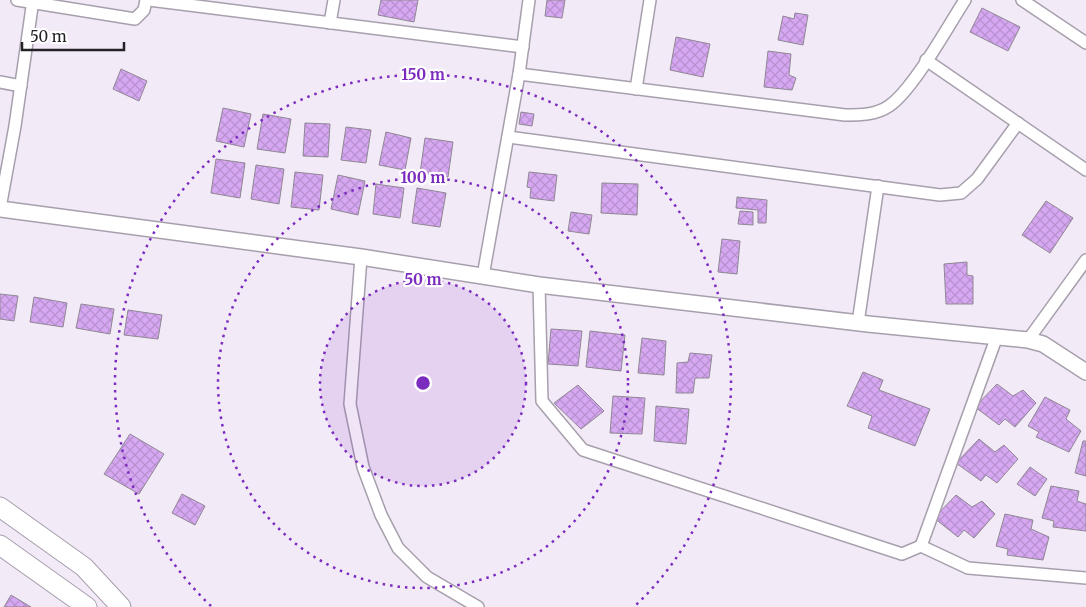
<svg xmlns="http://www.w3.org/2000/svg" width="1086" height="607" font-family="Merriweather,serif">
	<defs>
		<pattern id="building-cross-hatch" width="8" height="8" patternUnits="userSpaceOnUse" patternTransform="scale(1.25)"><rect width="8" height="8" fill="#d7a8f2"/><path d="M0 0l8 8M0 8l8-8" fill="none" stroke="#b890d0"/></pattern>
	</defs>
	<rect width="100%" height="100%" fill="#f3eaf8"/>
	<g fill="url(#building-cross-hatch)" stroke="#8f8793">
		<path d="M 381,0 L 418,0 L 414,22 L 378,15 Z"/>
		<path d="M 547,0 L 565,0 L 562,18 L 545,16 Z"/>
		<path d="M 982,8 L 1020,27 L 1008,51 L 970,32 Z"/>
		<path d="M 795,13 L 808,15 L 803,45 L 778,40 L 783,16 L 794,19 Z"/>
		<path d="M 676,37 L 710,44 L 703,77 L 670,70 Z"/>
		<path d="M 768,51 L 791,54 L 789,75 L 796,78 L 792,90 L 764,87 Z"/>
		<path d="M 121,69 L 147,81 L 139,101 L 113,89 Z"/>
		<path d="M 223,108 L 251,114 L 244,147 L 216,141 Z"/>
		<path d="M 521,112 L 534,114 L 532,126 L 519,124 Z"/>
		<path d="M 263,114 L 291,119 L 285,153 L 257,149 Z"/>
		<path d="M 305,123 L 330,124 L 328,157 L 303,156 Z"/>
		<path d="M 346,127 L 371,130 L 366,163 L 341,160 Z"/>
		<path d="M 386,132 L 411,138 L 405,170 L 379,165 Z"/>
		<path d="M 425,138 L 453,142 L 448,177 L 420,173 Z"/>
		<path d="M 216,159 L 245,163 L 240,198 L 211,193 Z"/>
		<path d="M 256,165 L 284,169 L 279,204 L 251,199 Z"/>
		<path d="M 295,172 L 323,175 L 319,210 L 291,207 Z"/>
		<path d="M 529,172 L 557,175 L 554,201 L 530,198 L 531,188 L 527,187 Z"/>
		<path d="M 338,175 L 365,181 L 358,215 L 331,209 Z"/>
		<path d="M 602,183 L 638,184 L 637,215 L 601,213 Z"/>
		<path d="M 376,184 L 404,188 L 400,218 L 373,214 Z"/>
		<path d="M 417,188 L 446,193 L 440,227 L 412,223 Z"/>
		<path d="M 737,197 L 767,200 L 766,223 L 758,223 L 758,210 L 736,208 Z"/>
		<path d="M 1046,201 L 1073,218 L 1050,253 L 1022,235 Z"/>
		<path d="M 740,211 L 753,212 L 753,225 L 738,224 Z"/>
		<path d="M 571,212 L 592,215 L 589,234 L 568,231 Z"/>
		<path d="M 722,239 L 740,241 L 737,274 L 718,272 Z"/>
		<path d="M 967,262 L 967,275 L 973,276 L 973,304 L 946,304 L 944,264 Z"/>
		<path d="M 0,294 L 18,296 L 14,321 L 0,319 Z"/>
		<path d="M 34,297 L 67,303 L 63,327 L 30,322 Z"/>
		<path d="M 81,304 L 114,309 L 110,334 L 76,328 Z"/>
		<path d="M 128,310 L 162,315 L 158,339 L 124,335 Z"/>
		<path d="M 551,329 L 582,331 L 578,366 L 548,364 Z"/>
		<path d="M 590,331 L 625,335 L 621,371 L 586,367 Z"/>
		<path d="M 642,338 L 666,341 L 664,375 L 638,373 Z"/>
		<path d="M 690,353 L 712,355 L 709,378 L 695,378 L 693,393 L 676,393 L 677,363 L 688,362 Z"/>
		<path d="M 863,372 L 883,380 L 879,390 L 930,409 L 915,446 L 868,428 L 872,416 L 847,406 Z"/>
		<path d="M 997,384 L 1013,396 L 1023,390 L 1036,403 L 1015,427 L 1005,419 L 999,425 L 975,407 Z"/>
		<path d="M 578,385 L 604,411 L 581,429 L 554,403 Z"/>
		<path d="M 613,396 L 645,398 L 642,434 L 610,433 Z"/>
		<path d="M 1045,397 L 1070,410 L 1066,419 L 1081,431 L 1069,452 L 1036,437 L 1039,432 L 1028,426 Z"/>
		<path d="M 656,406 L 689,409 L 686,444 L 654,441 Z"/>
		<path d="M 130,434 L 164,454 L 139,494 L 104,474 Z"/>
		<path d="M 979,439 L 995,452 L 1004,445 L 1018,459 L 997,483 L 986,475 L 981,481 L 956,463 Z"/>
		<path d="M 1083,441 L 1086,441 L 1086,476 L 1075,473 Z"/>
		<path d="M 1030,467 L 1047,479 L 1035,496 L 1017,484 Z"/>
		<path d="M 1051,486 L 1079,491 L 1077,501 L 1086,504 L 1086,531 L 1053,527 L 1054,521 L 1042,518 Z"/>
		<path d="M 182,494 L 205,506 L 195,525 L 172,513 Z"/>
		<path d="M 956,495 L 972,507 L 982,501 L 995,514 L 974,538 L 964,530 L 958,537 L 934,518 Z"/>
		<path d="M 1005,514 L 1033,520 L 1031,529 L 1049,537 L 1043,560 L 1007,555 L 1008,549 L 996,546 Z"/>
		<path d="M 11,595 L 31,607 L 4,607 Z"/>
	</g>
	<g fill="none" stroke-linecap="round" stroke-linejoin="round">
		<defs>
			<g id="minor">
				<path d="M 17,0 L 135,19 L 144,10 L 146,0"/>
				<path d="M 149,0 L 523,47"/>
				<path d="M 1022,0 L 1086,43"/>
				<path d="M 330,23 L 334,0"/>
				<path d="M 926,60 L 1086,170"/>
				<path d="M 519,74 L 845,115 C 860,115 876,115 889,106 C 913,90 948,26 965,0"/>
				<path d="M 0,82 L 21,86"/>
				<path d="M 636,89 L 650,0"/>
				<path d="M 508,137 L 940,195 L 961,193 L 977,179 L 1018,123"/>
				<path d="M 0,208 L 15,126 L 33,0"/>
				<path d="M 361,257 L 350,404 L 363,467 L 381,515 L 398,548 L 427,577 L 478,607"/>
				<path d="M 483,276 L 519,74 L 529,0"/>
				<path d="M 539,285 L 542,401 L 583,450 L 902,554 L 921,546 L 968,568 L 1086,578"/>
				<path d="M 858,323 L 878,186"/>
				<path d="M 1028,340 L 1086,260"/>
				<path d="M 921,546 L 997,336"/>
			</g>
			<path id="tertiary" d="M 0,209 L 361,257 L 539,285 L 868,324 L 1028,340 L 1043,344 L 1086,372"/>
			<g id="primary">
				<path d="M 0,507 L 84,567 L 121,607"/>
				<path d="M 0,545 L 87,607"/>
			</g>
		</defs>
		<use href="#minor" stroke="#a79fac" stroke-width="14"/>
		<use href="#tertiary" stroke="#a79fac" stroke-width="18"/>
		<use href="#primary" stroke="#a79fac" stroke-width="21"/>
		<use href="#minor" stroke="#fff" stroke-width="11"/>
		<use href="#tertiary" stroke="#fff" stroke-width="15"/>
		<use href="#primary" stroke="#fff" stroke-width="19"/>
	</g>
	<circle cx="423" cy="383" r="103" fill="#7b2cbf" fill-opacity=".12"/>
	<g fill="none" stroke="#7b2cbf" stroke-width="2.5" stroke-dasharray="2.5 5">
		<circle cx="423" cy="383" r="103"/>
		<circle cx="423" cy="383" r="205"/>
		<path d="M211 606A308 308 0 1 1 635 606"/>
	</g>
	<circle cx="423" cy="383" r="8" fill="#7b2cbf" stroke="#fff" stroke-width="2.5"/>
	<g font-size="15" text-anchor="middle" font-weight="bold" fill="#7b2cbf" stroke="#fff" stroke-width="4.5" stroke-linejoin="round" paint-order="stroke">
		<text x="423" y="80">150 m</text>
		<text x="423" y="183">100 m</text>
		<text x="423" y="285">50 m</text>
	</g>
	<path d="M22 42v8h102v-8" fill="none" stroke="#252227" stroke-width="2.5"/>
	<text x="30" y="42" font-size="15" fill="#252227" stroke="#ffffff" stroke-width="4" paint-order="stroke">50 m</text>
</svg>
